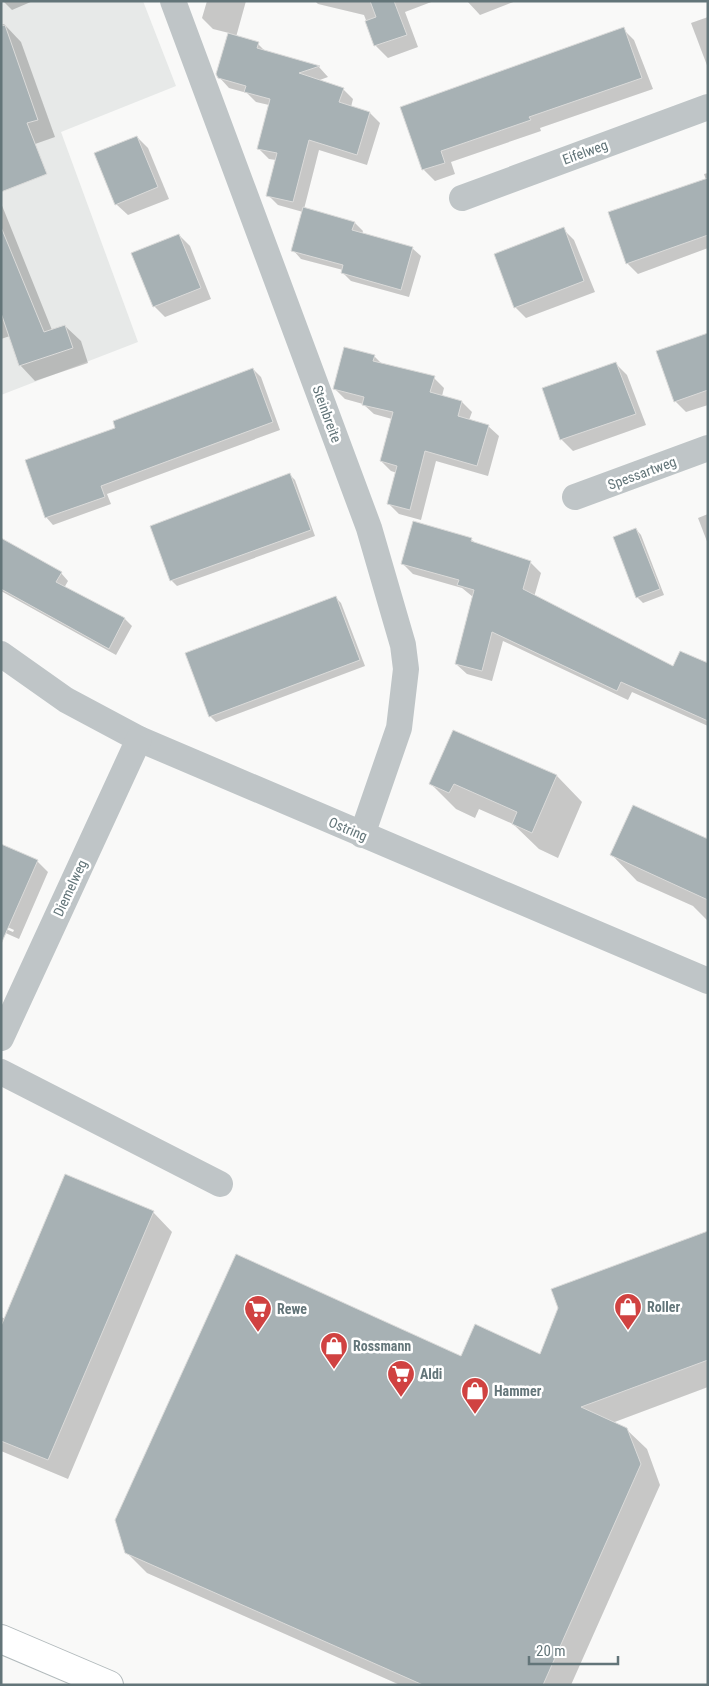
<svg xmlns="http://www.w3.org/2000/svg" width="709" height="1686" font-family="'Roboto Condensed',sans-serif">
	<rect width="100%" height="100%" fill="#f9f9f8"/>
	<path fill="#e7e9e8" d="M 1,1 L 143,1 L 176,86 L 61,132 L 138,342 L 1,395 Z"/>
	<g fill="#0003">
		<path d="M 3,1 L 33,1 L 12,10 Z"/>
		<path d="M 207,1 L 246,1 L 236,37 L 258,44 L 266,52 L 319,67 L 328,77 L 317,81 L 343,89 L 353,99 L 351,107 L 370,113 L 380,123 L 367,165 L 319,150 L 304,209 L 355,223 L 363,231 L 362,234 L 412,248 L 421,256 L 409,297 L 351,281 L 342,272 L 343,270 L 301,259 L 293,250 L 303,212 L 278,205 L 268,195 L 276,160 L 269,159 L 258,148 L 269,105 L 256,102 L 247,93 L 229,88 L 219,77 L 218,74 L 229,33 L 213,29 L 202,18 Z"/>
		<path d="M 315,1 L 434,1 L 405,12 L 418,47 L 388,58 L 376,46 L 364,15 L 318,4 Z"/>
		<path d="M 467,1 L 516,1 L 480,15 Z"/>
		<path d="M 708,17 L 708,68 L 691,23 Z"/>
		<path d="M 4,24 L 21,42 L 55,137 L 1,156 L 1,25 Z"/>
		<path d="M 623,29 L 634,40 L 653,89 L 540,128 L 541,131 L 451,162 L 455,174 L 435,181 L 424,170 L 402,107 Z"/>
		<path d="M 137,137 L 148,148 L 169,199 L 128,215 L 116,204 Z"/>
		<path d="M 708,173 L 708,248 L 638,274 L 627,263 L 706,180 L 704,174 Z"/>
		<path d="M 1,203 L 52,330 L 65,326 L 81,341 L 88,363 L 35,381 L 20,365 L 10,336 L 1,339 Z"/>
		<path d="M 563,229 L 574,240 L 595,292 L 526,318 L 515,307 Z"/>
		<path d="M 179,235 L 190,246 L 211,299 L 165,317 L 154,306 Z"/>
		<path d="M 708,334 L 708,405 L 686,412 L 675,401 Z"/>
		<path d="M 374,356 L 382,364 L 434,378 L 444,388 L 442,396 L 462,402 L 472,412 L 469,420 L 488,426 L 499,436 L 488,476 L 436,461 L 421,520 L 399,514 L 389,504 L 397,473 L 391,471 L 381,461 L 392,419 L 374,414 L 363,404 L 345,399 L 335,389 Z"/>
		<path d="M 616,364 L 627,375 L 646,425 L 573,451 L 562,440 L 544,389 Z"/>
		<path d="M 253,369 L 261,377 L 280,430 L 107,494 L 111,504 L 53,525 L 46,517 L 117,428 Z"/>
		<path d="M 289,474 L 295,480 L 315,536 L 177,586 L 172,581 L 152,527 Z"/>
		<path d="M 708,514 L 708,544 L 698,518 Z"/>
		<path d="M 636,529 L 641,535 L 664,595 L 643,603 L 638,598 L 615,538 Z"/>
		<path d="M 471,539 L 477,545 L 530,562 L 541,573 L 534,597 L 674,667 L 708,664 L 708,726 L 632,692 L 628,700 L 503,641 L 492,681 L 467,674 L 456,664 L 473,597 L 462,588 L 413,574 L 402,563 Z"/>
		<path d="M 1,540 L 61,573 L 68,581 L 64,588 L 125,619 L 132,626 L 116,655 L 1,591 Z"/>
		<path d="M 336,598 L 341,603 L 365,666 L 216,722 L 210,716 Z"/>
		<path d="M 454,731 L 557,776 L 582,802 L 558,858 L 539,849 L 513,824 L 479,809 L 475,818 L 456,809 L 431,784 Z"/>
		<path d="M 708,841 L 708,921 L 693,906 L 637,881 L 612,855 Z"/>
		<path d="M 37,861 L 48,872 L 19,939 L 1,931 L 1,927 L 13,932 L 14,930 L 1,924 Z"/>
		<path d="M 153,1212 L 172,1232 L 68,1479 L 1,1451 L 1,1317 L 6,1319 Z"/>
		<path d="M 708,1233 L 708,1387 L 612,1423 L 626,1429 L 647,1449 L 660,1485 L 571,1685 L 400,1685 L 147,1573 L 126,1552 L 462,1357 L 541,1355 Z"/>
	</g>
	<g fill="#a7b1b4" stroke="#dbdbda">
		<path d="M 370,1 L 394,1 L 407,35 L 374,46 L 365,21 L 376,17 Z"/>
		<path d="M 5,25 L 38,120 L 27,123 L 47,174 L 1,192 L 1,26 Z"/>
		<path d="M 624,27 L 642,78 L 529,117 L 531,120 L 441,151 L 445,163 L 422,170 L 400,107 Z"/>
		<path d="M 228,33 L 259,42 L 257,48 L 320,66 L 299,73 L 344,88 L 339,102 L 370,112 L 357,155 L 309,140 L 293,202 L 266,196 L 277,153 L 257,149 L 270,99 L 244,92 L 246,86 L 218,78 L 216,74 Z"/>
		<path d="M 137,136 L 158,187 L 115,205 L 94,153 Z"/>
		<path d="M 708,178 L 708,235 L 626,264 L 608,212 Z"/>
		<path d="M 303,207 L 355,222 L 352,230 L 413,247 L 401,290 L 341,273 L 343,265 L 291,251 Z"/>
		<path d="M 1,227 L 44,332 L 65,325 L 73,348 L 19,366 L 1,313 Z"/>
		<path d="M 564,227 L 584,281 L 514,308 L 494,254 Z"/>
		<path d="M 179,234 L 201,288 L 153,307 L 131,253 Z"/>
		<path d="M 708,333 L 708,390 L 674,402 L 656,351 Z"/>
		<path d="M 344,347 L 375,355 L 373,361 L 435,376 L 430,392 L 462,401 L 458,416 L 489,425 L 477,466 L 425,451 L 410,510 L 387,504 L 397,466 L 380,461 L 393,412 L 362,405 L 364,397 L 333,389 Z"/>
		<path d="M 616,362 L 636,414 L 560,440 L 542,388 Z"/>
		<path d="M 253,368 L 273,422 L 101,486 L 105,497 L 45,518 L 25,460 L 115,428 L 113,421 Z"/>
		<path d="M 290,473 L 311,530 L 170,581 L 150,526 Z"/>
		<path d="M 413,521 L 472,538 L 471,541 L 531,561 L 523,589 L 673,666 L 680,651 L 708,663 L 708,721 L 621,682 L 617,691 L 492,632 L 482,671 L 455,664 L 474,590 L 457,585 L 459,580 L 401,564 Z"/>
		<path d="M 636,528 L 660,589 L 636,598 L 613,537 Z"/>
		<path d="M 1,538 L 62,572 L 56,582 L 125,618 L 109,649 L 1,589 Z"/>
		<path d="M 336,596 L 360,660 L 209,717 L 185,653 Z"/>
		<path d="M 453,730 L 557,775 L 532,833 L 512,824 L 517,812 L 454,784 L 449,793 L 429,784 Z"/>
		<path d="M 633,805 L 708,839 L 708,900 L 610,855 Z"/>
		<path d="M 1,844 L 38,860 L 1,944 Z"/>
		<path d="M 65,1174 L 154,1211 L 48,1460 L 1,1441 L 1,1326 Z"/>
		<path d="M 708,1231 L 708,1360 L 581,1407 L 627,1428 L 641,1464 L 543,1685 L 423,1685 L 125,1553 L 115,1520 L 236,1254 L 461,1356 L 475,1324 L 540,1354 L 558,1308 L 551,1289 Z"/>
	</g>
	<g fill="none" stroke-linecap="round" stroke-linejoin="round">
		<defs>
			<path id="secondary" d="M 1,1639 L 109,1685"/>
		</defs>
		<use href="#secondary" stroke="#b2babc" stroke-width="30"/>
		<g stroke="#bfc5c7" stroke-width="26">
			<path d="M 173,1 L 369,528 L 403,645 L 406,669 L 399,728 L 362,835"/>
			<path d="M 462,198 L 708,107"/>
			<path d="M 575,497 L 708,448"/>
			<path d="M 1,654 L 66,700 L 139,739 L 708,981"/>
			<path d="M 1,1038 L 139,739"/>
			<path d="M 1,1072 L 220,1184"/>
		</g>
		<use href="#secondary" stroke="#fff" stroke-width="28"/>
	</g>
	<defs>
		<symbol id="shop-pin" viewBox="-11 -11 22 30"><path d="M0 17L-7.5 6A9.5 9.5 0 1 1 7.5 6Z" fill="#d04241" stroke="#fff"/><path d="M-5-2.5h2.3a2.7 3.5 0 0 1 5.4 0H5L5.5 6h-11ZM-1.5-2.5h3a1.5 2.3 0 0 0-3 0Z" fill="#fff"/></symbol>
		<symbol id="supermarket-pin" viewBox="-11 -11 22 30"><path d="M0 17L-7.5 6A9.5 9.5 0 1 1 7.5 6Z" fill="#d04241" stroke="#fff"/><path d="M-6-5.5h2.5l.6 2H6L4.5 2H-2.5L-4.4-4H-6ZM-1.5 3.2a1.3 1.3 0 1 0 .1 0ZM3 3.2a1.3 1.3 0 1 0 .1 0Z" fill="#fff"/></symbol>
	</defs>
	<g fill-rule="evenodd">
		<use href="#shop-pin" x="612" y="1291" width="32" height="43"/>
		<use href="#supermarket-pin" x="242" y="1293" width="32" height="43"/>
		<use href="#shop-pin" x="318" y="1330" width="32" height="43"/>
		<use href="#supermarket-pin" x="385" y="1358" width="32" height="43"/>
		<use href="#shop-pin" x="459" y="1375" width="32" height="43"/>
	</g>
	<g text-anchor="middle" stroke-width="5" stroke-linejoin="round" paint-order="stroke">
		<g font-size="14" fill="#637579" stroke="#fff">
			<text transform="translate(585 152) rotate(-20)" y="5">Eifelweg</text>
			<text transform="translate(327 414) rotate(70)" y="5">Steinbreite</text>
			<text transform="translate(642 473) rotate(-20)" y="5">Spessartweg</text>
			<text transform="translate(348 829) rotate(23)" y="5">Ostring</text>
			<text transform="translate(70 888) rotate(-65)" y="5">Diemelweg</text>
		</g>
		<g font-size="14" font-weight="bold" fill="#637579" stroke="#fff" text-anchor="start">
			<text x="647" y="1312">Roller</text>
			<text x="277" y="1314">Rewe</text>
			<text x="353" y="1351">Rossmann</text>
			<text x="420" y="1379">Aldi</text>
			<text x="494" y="1396">Hammer</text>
		</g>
	</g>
	<rect width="709" height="1686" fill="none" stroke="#637579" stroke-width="5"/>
	<path d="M529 1656v8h89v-8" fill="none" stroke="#637579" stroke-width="2.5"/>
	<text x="536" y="1656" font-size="15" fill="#637579" stroke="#ffffff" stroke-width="4" paint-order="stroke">20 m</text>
</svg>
